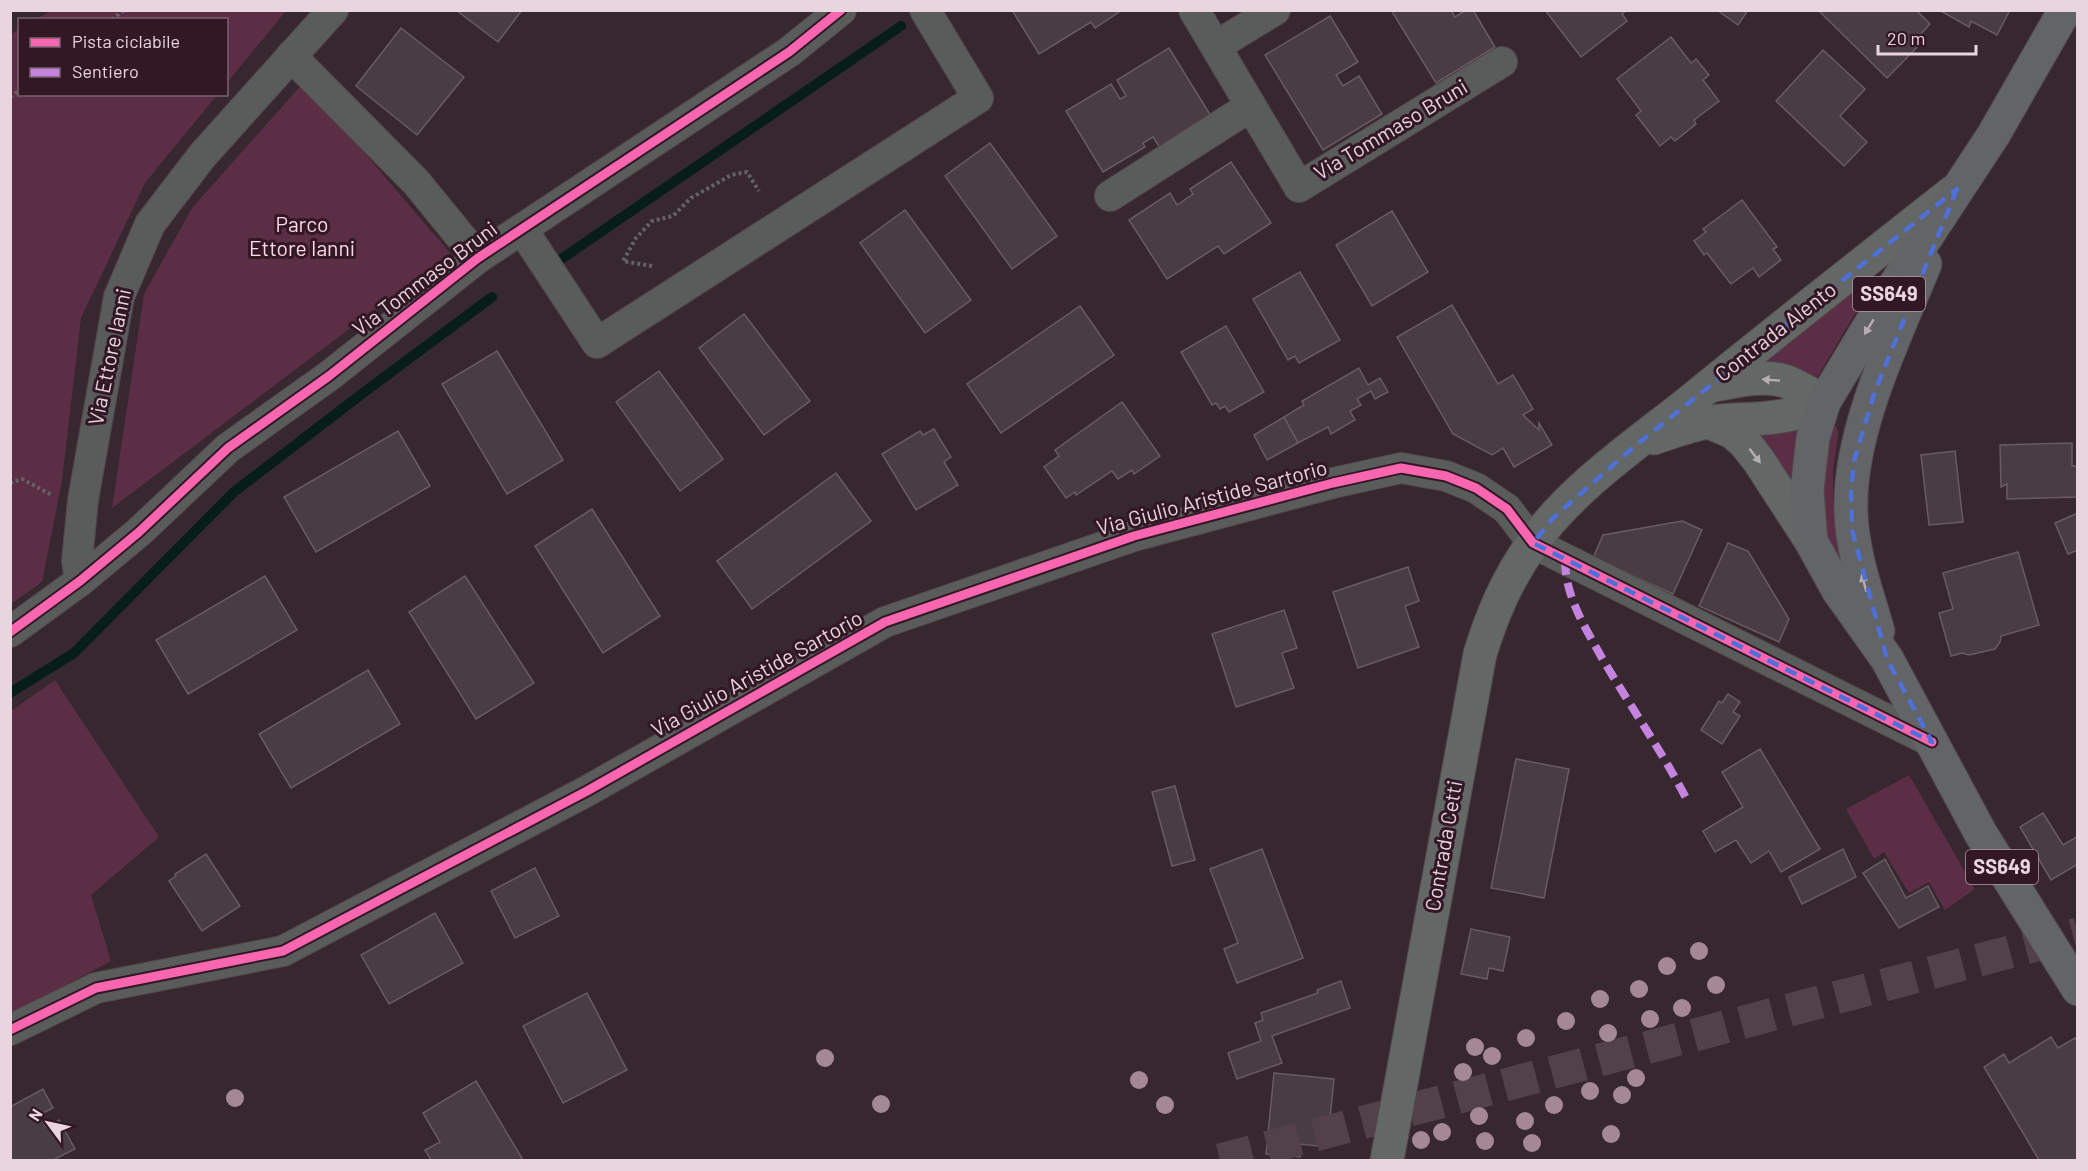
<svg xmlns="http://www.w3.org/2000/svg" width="2088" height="1171" font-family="Barlow,sans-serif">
	<rect width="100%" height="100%" fill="#37272f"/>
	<g fill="#5b2e45">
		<path d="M 51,11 L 51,10 L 286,11 L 227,83 L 226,20 L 36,19 Z"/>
		<path d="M 19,29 L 20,94 L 217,95 L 145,183 L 81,318 L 62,481 L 42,582 L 11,604 L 10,35 Z"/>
		<path d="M 304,82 L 450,253 L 112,508 L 144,294 L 192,208 Z"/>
		<path d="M 1868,278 L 1871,280 L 1872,285 L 1815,381 L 1742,367 Z"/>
		<path d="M 1833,421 L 1838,430 L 1838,436 L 1833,469 L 1833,497 L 1840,558 L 1828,548 L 1818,482 Z"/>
		<path d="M 1804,426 L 1795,485 L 1748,431 Z"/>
		<path d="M 55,680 L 159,837 L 91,895 L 111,961 L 11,1014 L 11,711 Z"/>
		<path d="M 1909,775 L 1975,889 L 1945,910 L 1929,882 L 1909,893 L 1884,852 L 1874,859 L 1846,809 Z"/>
	</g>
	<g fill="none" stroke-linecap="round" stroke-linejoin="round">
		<g stroke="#071e18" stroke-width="10">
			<path d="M 554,264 L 901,26"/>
			<path d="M 10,693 L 74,653 L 234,492 L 367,390 L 492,297"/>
		</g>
	</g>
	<g fill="#4a3c43" stroke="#695b62" stroke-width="1.5">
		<path d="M 456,10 L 522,10 L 498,42 Z"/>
		<path d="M 1012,10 L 1122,10 L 1095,28 L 1091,22 L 1039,54 Z"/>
		<path d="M 1391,10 L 1451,10 L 1455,17 L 1466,10 L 1473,10 L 1495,47 L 1436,83 Z"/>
		<path d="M 1545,10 L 1627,10 L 1622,14 L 1627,21 L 1581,57 Z"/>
		<path d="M 1717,10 L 1748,10 L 1738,25 Z"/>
		<path d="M 1818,10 L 1916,10 L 1930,24 L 1919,36 L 1924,40 L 1887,78 Z"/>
		<path d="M 1939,10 L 2010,10 L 1997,35 L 1971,21 L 1969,27 Z"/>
		<path d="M 1330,16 L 1358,62 L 1336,75 L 1343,86 L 1359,76 L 1382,114 L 1323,150 L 1265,55 Z"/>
		<path d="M 401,28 L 464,77 L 417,135 L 356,86 Z"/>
		<path d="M 1671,37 L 1691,63 L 1696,59 L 1709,75 L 1703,80 L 1719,101 L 1694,120 L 1696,124 L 1675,141 L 1671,137 L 1660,146 L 1636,115 L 1641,111 L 1617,79 Z"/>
		<path d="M 1169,48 L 1211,116 L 1160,148 L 1153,137 L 1143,143 L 1145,147 L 1103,172 L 1066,111 L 1111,84 L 1120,99 L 1126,96 L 1117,80 Z"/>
		<path d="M 1823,50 L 1865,89 L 1840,116 L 1867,142 L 1844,166 L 1776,101 Z"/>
		<path d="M 990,143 L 1057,236 L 1012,269 L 945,176 Z"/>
		<path d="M 1231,162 L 1271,223 L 1224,254 L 1218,246 L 1167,279 L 1129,220 L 1170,193 L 1177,205 L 1193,194 L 1190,189 Z"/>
		<path d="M 1742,200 L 1777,247 L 1773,249 L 1781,260 L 1759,277 L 1753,268 L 1731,284 L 1707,253 L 1704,255 L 1694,241 L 1706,232 L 1703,229 Z"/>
		<path d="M 905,210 L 971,300 L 925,333 L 860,243 Z"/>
		<path d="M 1392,211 L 1428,272 L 1372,306 L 1336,245 Z"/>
		<path d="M 1300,272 L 1340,340 L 1299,363 L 1295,356 L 1288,360 L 1253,299 Z"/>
		<path d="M 1452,305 L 1498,384 L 1513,375 L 1533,409 L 1523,415 L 1539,430 L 1539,423 L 1552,445 L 1514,467 L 1503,448 L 1492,455 L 1453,434 L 1397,337 Z"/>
		<path d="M 1080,306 L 1114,355 L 1001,433 L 967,384 Z"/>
		<path d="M 744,314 L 810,401 L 764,435 L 699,348 Z"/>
		<path d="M 1226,326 L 1264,392 L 1229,412 L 1225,406 L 1220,409 L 1216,403 L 1212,405 L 1181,352 Z"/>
		<path d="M 497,351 L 563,460 L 507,494 L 442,384 Z"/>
		<path d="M 1359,368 L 1368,385 L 1380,378 L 1388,392 L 1375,399 L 1371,391 L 1357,399 L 1361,405 L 1350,411 L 1355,420 L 1331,434 L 1328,427 L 1298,443 L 1284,417 L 1304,405 L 1302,401 Z"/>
		<path d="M 659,371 L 723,459 L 680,491 L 616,402 Z"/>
		<path d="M 1122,402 L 1160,456 L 1134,474 L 1132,470 L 1118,479 L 1112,471 L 1076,495 L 1075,492 L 1066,498 L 1044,467 L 1059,456 L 1055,450 Z"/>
		<path d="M 1284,417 L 1298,443 L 1267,460 L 1254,435 Z"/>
		<path d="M 934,429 L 951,457 L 944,462 L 958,485 L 916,510 L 882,454 L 920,431 L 923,435 Z"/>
		<path d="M 398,431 L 430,486 L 316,552 L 284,497 Z"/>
		<path d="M 2072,443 L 2072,466 L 2078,466 L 2078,497 L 2007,499 L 2007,484 L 2001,487 L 2000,445 Z"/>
		<path d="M 1955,451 L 1963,522 L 1929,525 L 1921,455 Z"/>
		<path d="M 836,473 L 871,521 L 752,609 L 717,561 Z"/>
		<path d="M 592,509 L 660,616 L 603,653 L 535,546 Z"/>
		<path d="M 2078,513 L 2078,550 L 2068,554 L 2055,523 Z"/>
		<path d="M 1682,521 L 1702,530 L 1673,594 L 1593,558 L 1603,535 Z"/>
		<path d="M 1728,543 L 1748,551 L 1789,619 L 1779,642 L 1699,606 Z"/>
		<path d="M 2018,552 L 2039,625 L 2001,636 L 2000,642 L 1995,649 L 1969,655 L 1962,653 L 1951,656 L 1939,613 L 1953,609 L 1943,573 Z"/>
		<path d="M 1408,567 L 1419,601 L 1405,606 L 1419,647 L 1358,668 L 1333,592 Z"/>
		<path d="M 265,576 L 297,630 L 188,694 L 156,640 Z"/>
		<path d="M 465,576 L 534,683 L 476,719 L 409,612 Z"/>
		<path d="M 1284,610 L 1297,648 L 1282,653 L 1294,688 L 1236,707 L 1212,634 Z"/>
		<path d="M 368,670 L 400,724 L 291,788 L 259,734 Z"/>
		<path d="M 1728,694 L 1740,702 L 1733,712 L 1740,716 L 1722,744 L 1701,730 L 1719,701 L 1722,703 Z"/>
		<path d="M 1760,749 L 1820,849 L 1781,872 L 1769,851 L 1751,863 L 1736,840 L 1715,852 L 1703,831 L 1743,807 L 1722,772 Z"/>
		<path d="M 1516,759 L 1569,769 L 1544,898 L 1491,888 Z"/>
		<path d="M 1175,786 L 1195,860 L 1172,866 L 1152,792 Z"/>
		<path d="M 2043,813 L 2063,845 L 2078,836 L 2078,864 L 2051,880 L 2020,827 Z"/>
		<path d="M 1262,849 L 1303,958 L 1237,983 L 1224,949 L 1238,943 L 1210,869 Z"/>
		<path d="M 1843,849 L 1856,877 L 1802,904 L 1789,877 Z"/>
		<path d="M 206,854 L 240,906 L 202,931 L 169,881 L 176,876 L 175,874 Z"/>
		<path d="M 1885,859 L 1906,898 L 1928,886 L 1939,907 L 1899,928 L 1863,873 Z"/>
		<path d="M 535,868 L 559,916 L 515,938 L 491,891 Z"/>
		<path d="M 435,913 L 463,963 L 389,1004 L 361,955 Z"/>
		<path d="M 1471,929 L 1510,937 L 1503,971 L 1489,968 L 1487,979 L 1461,974 Z"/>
		<path d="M 1341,981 L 1350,1008 L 1272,1036 L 1282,1063 L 1237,1079 L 1228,1053 L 1261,1041 L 1255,1023 L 1263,1020 L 1261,1013 L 1318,993 L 1317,990 Z"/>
		<path d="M 587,993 L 627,1070 L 563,1103 L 523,1026 Z"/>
		<path d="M 2051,1037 L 2058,1048 L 2075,1038 L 2078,1042 L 2078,1160 L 2039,1160 L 1984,1067 L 2004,1054 L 2009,1063 Z"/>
		<path d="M 1274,1073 L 1334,1079 L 1327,1147 L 1300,1144 L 1300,1157 L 1266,1154 Z"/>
		<path d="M 476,1081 L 523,1160 L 431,1160 L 425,1150 L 440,1142 L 423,1113 Z"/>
		<path d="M 43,1089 L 53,1108 L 39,1115 L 46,1127 L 59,1120 L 75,1149 L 53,1160 L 10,1160 L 10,1107 Z"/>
	</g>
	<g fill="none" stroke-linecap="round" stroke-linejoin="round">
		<path stroke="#524149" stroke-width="33" stroke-dasharray="33 16" stroke-linecap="butt" d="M 1220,1160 L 2078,934"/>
		<defs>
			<g id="minor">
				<path d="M 1194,10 L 1299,187 L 1502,62"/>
				<path d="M 1216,46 L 1275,10"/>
				<path d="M 291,56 L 416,182 L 478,258"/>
				<path d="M 1110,196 L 1251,106"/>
				<path d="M 522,229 L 597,343 L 978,98 L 925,10"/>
				<path d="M 80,581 L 77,561 L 83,500 L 119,297 L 150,224 L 202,156 L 333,10"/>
				<path d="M 10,632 L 80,581 L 139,532 L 228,448 L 329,376 L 478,258 L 789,52 L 841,10"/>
				<path d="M 10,1030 L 96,988 L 283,951 L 587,791 L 885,622 L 1134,536 L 1333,483 L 1401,468 L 1446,476 L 1476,488 L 1507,509 L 1533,543 L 1932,742"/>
			</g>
			<g id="secondary">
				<path d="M 1709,386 C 1733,382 1761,374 1785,381 C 1799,386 1812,395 1824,402"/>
				<path d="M 1709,422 L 1732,432 L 1745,443 L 1759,461 L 1811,541"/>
				<path d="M 1654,438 C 1672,432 1690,425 1709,422 C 1752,417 1783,423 1824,402"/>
				<path d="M 1387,1160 L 1480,654 C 1493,612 1507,580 1532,544 C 1570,490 1632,447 1683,407 C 1772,334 1863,263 1953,192"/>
			</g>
			<g id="primary">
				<path d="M 2065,10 L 1994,134 L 1887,297 L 1824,402 L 1813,438 L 1807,490 L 1811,541 L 1838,590 L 1887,659 L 1981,834 L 2078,989"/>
				<path d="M 1878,631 C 1867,593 1852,552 1851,512 C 1848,432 1895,337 1925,264"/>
			</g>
		</defs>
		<use href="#minor" stroke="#52454b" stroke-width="32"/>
		<use href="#secondary" stroke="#52454b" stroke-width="35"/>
		<use href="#primary" stroke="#52454b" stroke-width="35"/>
		<g stroke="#656265" stroke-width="4" stroke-dasharray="3 3" stroke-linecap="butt">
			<path d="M 112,20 L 124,10"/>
			<path d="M 10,97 L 20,90"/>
			<path d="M 652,266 L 623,261 L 636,238 L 652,221 L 673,216 L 691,198 L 731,175 L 747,172 L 759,191"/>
			<path d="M 10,483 L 22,479 L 52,495"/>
		</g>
		<use href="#minor" stroke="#595c5b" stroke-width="30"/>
		<use href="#secondary" stroke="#636765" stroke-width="33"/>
		<use href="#primary" stroke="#626465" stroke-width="33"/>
		<path stroke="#c483df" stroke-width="8" stroke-dasharray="15 8" stroke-linecap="butt" d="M 1565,560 C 1565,596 1585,627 1602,658 C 1630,706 1662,751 1687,800"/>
		<defs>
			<g id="cycleway">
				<path d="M 10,632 L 80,581 L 139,532 L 228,448 L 329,376 L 478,258 L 789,52 L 841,10"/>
				<path d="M 10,1030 L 96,988 L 283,951 L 587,791 L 885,622 L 1134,536 L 1333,483 L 1401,468 L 1446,476 L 1476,488 L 1507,509 L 1533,543 L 1932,742"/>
			</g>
		</defs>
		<use href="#cycleway" stroke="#321725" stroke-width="13"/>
		<use href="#cycleway" stroke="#f766af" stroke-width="9"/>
	</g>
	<g fill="#a48895">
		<circle cx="1699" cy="951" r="9"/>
		<circle cx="1667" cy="966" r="9"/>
		<circle cx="1716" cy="985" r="9"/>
		<circle cx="1639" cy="989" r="9"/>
		<circle cx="1600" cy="999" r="9"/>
		<circle cx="1682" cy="1008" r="9"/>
		<circle cx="1650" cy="1019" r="9"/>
		<circle cx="1566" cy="1021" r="9"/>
		<circle cx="1608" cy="1033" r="9"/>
		<circle cx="1526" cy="1038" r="9"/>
		<circle cx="1475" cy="1047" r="9"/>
		<circle cx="1492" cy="1056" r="9"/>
		<circle cx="825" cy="1058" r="9"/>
		<circle cx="1463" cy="1072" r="9"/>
		<circle cx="1636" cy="1078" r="9"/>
		<circle cx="1139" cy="1080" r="9"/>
		<circle cx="1590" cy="1091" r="9"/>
		<circle cx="1622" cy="1095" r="9"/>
		<circle cx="235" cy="1098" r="9"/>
		<circle cx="881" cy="1104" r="9"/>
		<circle cx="1165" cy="1105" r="9"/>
		<circle cx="1554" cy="1105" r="9"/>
		<circle cx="1479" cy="1116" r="9"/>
		<circle cx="1525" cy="1121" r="9"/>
		<circle cx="1442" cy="1132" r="9"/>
		<circle cx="1611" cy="1134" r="9"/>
		<circle cx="1421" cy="1140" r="9"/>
		<circle cx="1485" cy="1141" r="9"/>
		<circle cx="1532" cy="1143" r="9"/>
	</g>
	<defs><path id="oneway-solid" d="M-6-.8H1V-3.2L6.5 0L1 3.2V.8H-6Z" transform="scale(1.5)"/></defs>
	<g fill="#b9adb3">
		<use href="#oneway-solid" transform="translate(1869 327) rotate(121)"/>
		<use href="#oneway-solid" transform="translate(1864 583) rotate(-105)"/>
	</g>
	<g fill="#b9aeb3">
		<use href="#oneway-solid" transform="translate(1771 380) rotate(-176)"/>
		<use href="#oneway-solid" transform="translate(1755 456) rotate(53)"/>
	</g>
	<path fill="none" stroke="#5070d9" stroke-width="4.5" stroke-dasharray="12 8" stroke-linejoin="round" d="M 1957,189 L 1875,391 L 1854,461 L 1851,492 L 1852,530 L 1887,659 L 1932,742 L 1533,543 L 1554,517 L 1636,445 Z"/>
	<g text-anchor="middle" stroke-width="6" stroke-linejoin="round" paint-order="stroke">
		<g fill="#321725" stroke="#b19ca6" stroke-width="1.5">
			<rect x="1853" y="277" width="72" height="34" rx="4.5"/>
			<rect x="1966" y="850" width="72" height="34" rx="4.5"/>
		</g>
		<g font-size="20" font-weight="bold" fill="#e8d5dd">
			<text x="1889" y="301">SS649</text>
			<text x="2002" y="874">SS649</text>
		</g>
		<g font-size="21" fill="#e8d5dd" stroke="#321725">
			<text transform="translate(1391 130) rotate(-31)" y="7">Via Tommaso Bruni</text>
			<text transform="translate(425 279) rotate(-37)" y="7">Via Tommaso Bruni</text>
			<text transform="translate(1776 332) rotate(-38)" y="7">Contrada Alento</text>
			<text transform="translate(110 357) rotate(-78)" y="7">Via Ettore Ianni</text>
			<text transform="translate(1212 498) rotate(-15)" y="7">Via Giulio Aristide Sartorio</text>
			<text transform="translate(757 674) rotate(-29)" y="7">Via Giulio Aristide Sartorio</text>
			<text transform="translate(1444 846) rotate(-80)" y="7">Contrada Cetti</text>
		</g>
		<g font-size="21" fill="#fed7e9" stroke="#321725">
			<text x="302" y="232">Parco<tspan x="302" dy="24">Ettore Ianni</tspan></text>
		</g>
	</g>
	<rect width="2088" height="1171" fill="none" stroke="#e8d5dd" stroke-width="24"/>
	<rect x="18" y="18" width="210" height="78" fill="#321725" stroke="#7b636f" stroke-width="1.5"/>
	<rect x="30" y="38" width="30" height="9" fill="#f766af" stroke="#7b636f" stroke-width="1.5"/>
	<text x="72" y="48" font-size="18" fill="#e8d5dd">Pista ciclabile</text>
	<rect x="30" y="68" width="30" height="9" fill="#c483df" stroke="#7b636f" stroke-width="1.5"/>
	<text x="72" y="78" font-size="18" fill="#e8d5dd">Sentiero</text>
	<g transform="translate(48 1123) rotate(303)" stroke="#321725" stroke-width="4.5" paint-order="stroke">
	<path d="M0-4.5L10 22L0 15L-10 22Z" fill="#e8d5dd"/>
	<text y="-9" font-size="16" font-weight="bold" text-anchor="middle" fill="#e8d5dd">N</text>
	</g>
	<path d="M1878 45v9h98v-9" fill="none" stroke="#e8d5dd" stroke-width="3"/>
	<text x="1887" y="45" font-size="18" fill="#e8d5dd" stroke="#321725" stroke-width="4.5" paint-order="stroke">20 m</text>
</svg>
